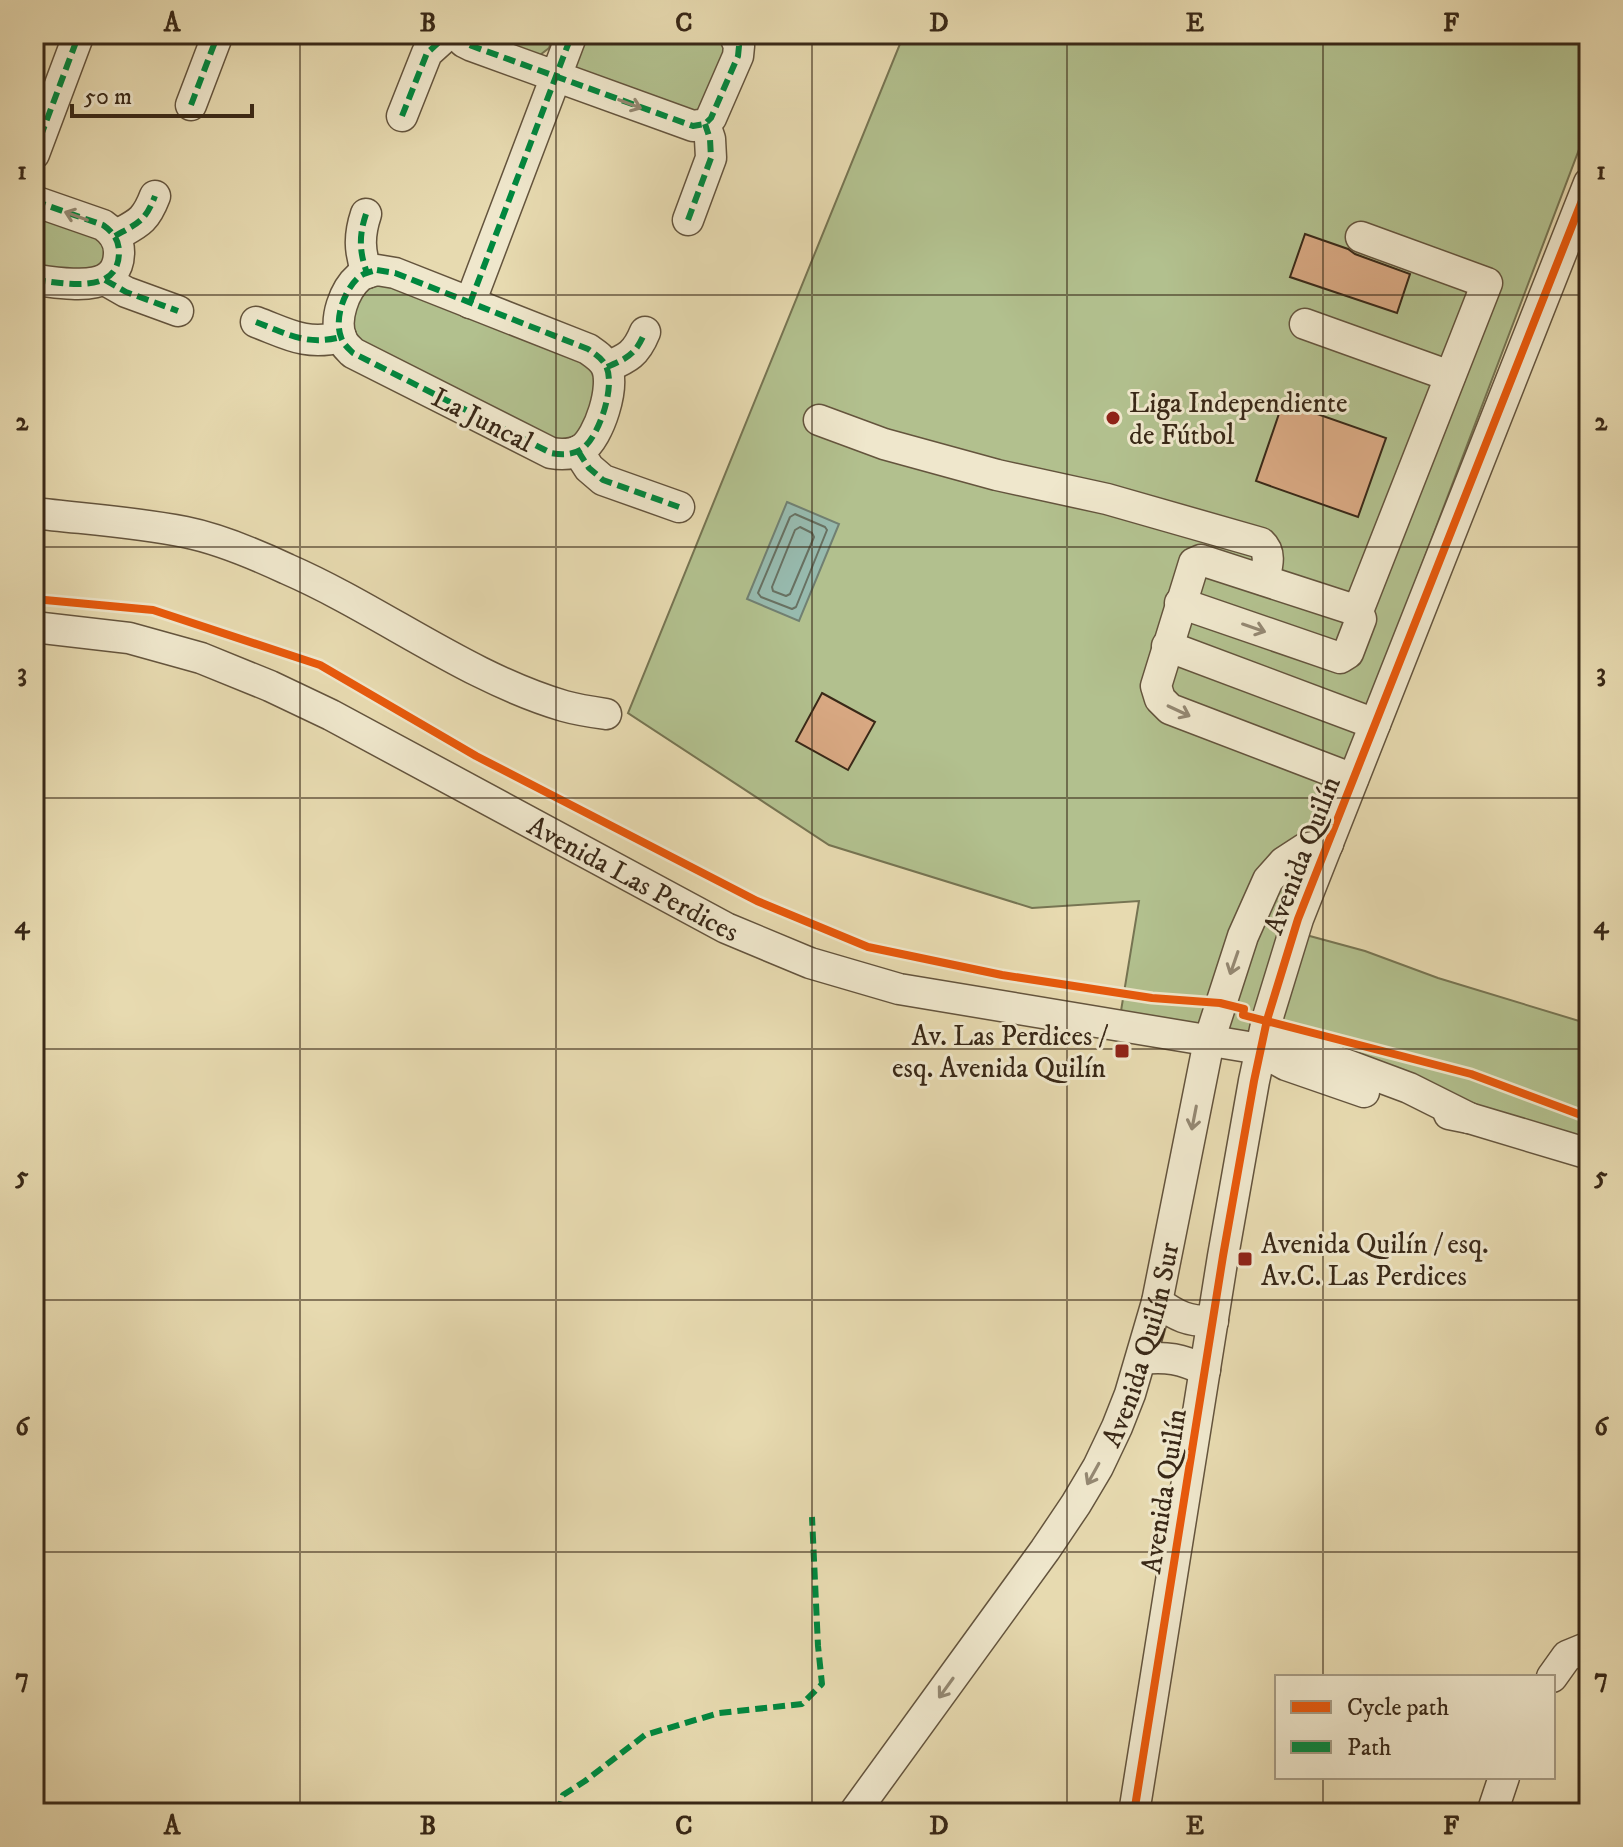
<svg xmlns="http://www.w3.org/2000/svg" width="1623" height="1847" font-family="'IM FELL DW Pica',serif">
	<rect width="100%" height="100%" fill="#e7dab0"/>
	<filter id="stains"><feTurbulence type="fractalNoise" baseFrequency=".0025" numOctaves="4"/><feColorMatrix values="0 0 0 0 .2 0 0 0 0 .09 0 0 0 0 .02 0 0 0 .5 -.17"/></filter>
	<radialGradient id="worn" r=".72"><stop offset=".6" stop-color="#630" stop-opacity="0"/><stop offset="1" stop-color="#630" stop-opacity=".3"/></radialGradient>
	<g fill="#b2c08e" stroke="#767452" stroke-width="2">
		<path d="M 471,34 L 555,34 L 549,48 L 540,55 Z"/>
		<path d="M 582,34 L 721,34 L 725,38 L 726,60 L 696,115 L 576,68 L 574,62 Z"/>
		<path d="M 904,34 L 1589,34 L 1589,123 L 1284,929 L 1365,951 L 1438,978 L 1589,1024 L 1589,1146 L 1120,1017 L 1139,901 L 1032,908 L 829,845 L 628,713 Z"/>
		<path d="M 34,211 L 97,234 L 108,251 L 97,271 L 34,270 Z"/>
		<path d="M 379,279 L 588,360 L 600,377 L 585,430 L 566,444 L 366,349 L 351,333 L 354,297 Z"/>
	</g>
	<path fill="#97baae" stroke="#718072" stroke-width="2" d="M 787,502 L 839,524 L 799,621 L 747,599 Z"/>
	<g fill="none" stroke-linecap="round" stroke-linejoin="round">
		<g stroke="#687162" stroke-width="2">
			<path d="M 795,514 L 825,527 L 827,530 L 796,607 L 792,609 L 761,597 L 758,593 L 790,517 Z"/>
			<path d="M 800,527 L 812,533 L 814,537 L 790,594 L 786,596 L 773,591 L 772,587 L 795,530 Z"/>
		</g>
	</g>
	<g fill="#d8a882" stroke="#392817" stroke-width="2">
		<path d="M 1305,234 L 1348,249 L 1355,254 L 1410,274 L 1397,313 L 1290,277 Z"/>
		<path d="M 1283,402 L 1386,438 L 1358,517 L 1256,481 Z"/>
		<path d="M 822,693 L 875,722 L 848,770 L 796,741 Z"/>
	</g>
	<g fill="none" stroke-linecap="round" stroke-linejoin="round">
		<defs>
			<g id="minor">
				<path d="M 456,34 L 464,42 L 472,46 L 693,126 L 705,124 L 711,118 L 738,56 L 739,46 L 734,34"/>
				<path d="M 191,105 L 218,34"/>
				<path d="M 402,116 L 427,53 L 448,34"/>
				<path d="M 34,154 L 79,34"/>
				<path d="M 34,201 L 103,225 C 113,232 119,240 119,252 C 119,297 62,282 34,280"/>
				<path d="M 366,214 C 359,235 359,251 367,273"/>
				<path d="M 688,220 L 711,158 L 710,139 L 705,124"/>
				<path d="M 115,236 C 138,223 145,222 155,196"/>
				<path d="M 377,270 L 395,273 L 588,349 C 595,354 602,358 606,366 C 616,386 599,437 582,449 C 572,455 562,455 551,453 L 353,353 C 348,348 343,344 341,337 C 334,319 344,290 359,277 C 364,273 370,272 377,270 Z"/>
				<path d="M 105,280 L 126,292 L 178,311"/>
				<path d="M 470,303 L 572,34"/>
				<path d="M 256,322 C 288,334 306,346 341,337"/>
				<path d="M 1305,324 L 1450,376"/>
				<path d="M 607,367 C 628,358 636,354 645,332"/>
				<path d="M 819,420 L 884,444 L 997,475 L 1107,499 L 1261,543 C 1272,553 1267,567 1264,580"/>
				<path d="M 578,451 L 589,468 L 603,480 L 679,507"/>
				<path d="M 34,513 C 84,519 135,522 185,532 C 220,539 255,554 287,569 C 381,610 466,677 564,706 C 578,710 592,712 606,714"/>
				<path d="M 1180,603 L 1340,658 L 1348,653 L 1361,619 L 1358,611 L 1487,283 L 1361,237"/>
				<path id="s1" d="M 34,627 L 129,638 L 201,658 L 270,686 L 331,715 L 726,928 L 810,963 L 899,989 L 1260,1049 L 1274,1046 L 1290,1046 L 1315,1053 L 1409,1088 L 1469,1118"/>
				<path d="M 1167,646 L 1375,724"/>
				<path d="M 1353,779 L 1170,709 L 1160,699 L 1156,686 L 1194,563 L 1201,560 L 1358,611"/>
				<path d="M 1270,1056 L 1286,1065 L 1364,1092"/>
				<path d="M 1449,1114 L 1469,1118 L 1589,1154"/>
				<path d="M 1157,1302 C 1177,1316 1188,1322 1213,1321"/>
				<path d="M 1141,1359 C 1167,1356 1181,1359 1205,1370"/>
				<path d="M 1552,1677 L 1567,1656 L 1589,1647"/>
				<path id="s2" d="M 854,1813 L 1045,1550 L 1076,1504 L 1098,1467 L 1117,1427 L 1130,1394 L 1157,1302 L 1209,1041 L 1243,936 L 1268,880 L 1284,862 L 1304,849 L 1328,844"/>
				<path d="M 1134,1813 L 1223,1256 L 1254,1081 L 1267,1020 L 1298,919 L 1589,183"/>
				<path d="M 1492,1813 L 1504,1777"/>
			</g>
		</defs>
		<use href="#minor" stroke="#64543d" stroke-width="33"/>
		<use href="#minor" stroke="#efe7cc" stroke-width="30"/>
		<g stroke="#00873e" stroke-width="6" stroke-dasharray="12 6" stroke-linecap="butt">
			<path d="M 456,34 L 464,42 L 472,46 L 693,126 L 705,124 L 711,118 L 738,56 L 739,46 L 734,34"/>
			<path d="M 191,105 L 218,34"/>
			<path d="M 402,116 L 427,53 L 448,34"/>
			<path d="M 34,154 L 79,34"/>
			<path d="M 34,201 L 103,225 C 113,232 119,240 119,252 C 119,297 62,282 34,280"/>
			<path d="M 366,214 C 359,235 359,251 367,273"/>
			<path d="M 688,220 L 711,158 L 710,139 L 705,124"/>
			<path d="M 115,236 C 138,223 145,222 155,196"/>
			<path d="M 377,270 L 395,273 L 588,349 C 595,354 602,358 606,366 C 616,386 599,437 582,449 C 572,455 562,455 551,453 L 353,353 C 348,348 343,344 341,337 C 334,319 344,290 359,277 C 364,273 370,272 377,270 Z"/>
			<path d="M 105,280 L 126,292 L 178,311"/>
			<path d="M 470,303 L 572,34"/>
			<path d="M 256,322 C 288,334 306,346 341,337"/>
			<path d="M 607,367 C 628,358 636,354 645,332"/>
			<path d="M 578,451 L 589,468 L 603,480 L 679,507"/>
			<path d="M 558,1813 L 563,1795 L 585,1781 L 645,1735 L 719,1713 L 802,1704 L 822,1684 L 818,1646 L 812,1517"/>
		</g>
		<defs>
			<g id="cycleway">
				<path d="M 34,599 L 153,610 L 320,665 L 476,756 L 757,901 L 868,947 L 1002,975 L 1152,998 L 1220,1003 L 1244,1009 L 1243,1015 L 1471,1074 L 1589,1118"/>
				<path d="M 1134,1813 L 1223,1256 L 1254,1081 L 1267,1020 L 1298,919 L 1589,183"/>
			</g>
		</defs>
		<use href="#cycleway" stroke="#efe7cc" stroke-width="13"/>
		<use href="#cycleway" stroke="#e8590c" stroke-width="8"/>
	</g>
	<defs><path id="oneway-shaft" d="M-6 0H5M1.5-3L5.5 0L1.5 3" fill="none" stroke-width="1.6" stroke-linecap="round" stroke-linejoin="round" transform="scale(2)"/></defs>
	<g stroke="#948872">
		<use href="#oneway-shaft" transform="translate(630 104) rotate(21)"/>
		<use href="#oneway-shaft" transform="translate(76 216) rotate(-160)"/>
		<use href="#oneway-shaft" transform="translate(1254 628) rotate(19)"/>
		<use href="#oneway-shaft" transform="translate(1179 711) rotate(25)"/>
		<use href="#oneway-shaft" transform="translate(1234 963) rotate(109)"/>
		<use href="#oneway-shaft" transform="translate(1194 1118) rotate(101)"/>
		<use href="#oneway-shaft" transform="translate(1093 1474) rotate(119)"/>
		<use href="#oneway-shaft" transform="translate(946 1688) rotate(126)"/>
	</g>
	<path fill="none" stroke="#392817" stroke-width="2" stroke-opacity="0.55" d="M 300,34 L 300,1813M 556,34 L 556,1813M 812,34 L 812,1813M 1067,34 L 1067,1813M 1323,34 L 1323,1677M 34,295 L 1589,295M 34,547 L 1589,547M 34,798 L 1589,798M 34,1049 L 1589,1049M 34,1300 L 1589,1300M 34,1552 L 1589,1552M 1323,1777 L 1323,1813"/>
	<g fill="#8f2418" stroke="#efe7cc" stroke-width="3">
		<circle cx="1113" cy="418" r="8"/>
		<rect x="1114" y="1043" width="16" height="16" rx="4"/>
		<rect x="1237" y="1251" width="16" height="16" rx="4"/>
	</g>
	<g text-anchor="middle" stroke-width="6" stroke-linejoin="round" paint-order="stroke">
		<g font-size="28" fill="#392817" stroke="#efe7cc" text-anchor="start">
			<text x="1129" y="412">Liga Independiente<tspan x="1129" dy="32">de Fútbol</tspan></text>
			<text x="1106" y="1045" text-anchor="end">Av. Las Perdices /<tspan x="1106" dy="32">esq. Avenida Quilín</tspan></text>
			<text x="1261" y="1253">Avenida Quilín / esq.<tspan x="1261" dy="32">Av.C. Las Perdices</tspan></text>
		</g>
		<g font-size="28" fill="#392817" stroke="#efe7cc">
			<text transform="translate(483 419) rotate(27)" y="10">La Juncal</text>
			<text transform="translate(1301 855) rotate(-69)" y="10">Avenida Quilín</text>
			<text dy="10" stroke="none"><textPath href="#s1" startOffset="656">Avenida Las Perdices</textPath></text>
			<text dy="10" stroke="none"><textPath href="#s2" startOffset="554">Avenida Quilín Sur</textPath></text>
			<text transform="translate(1163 1491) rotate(-81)" y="10">Avenida Quilín</text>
		</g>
	</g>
	<rect width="1623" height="1847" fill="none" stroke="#e7dab0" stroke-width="88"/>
	<rect x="1275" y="1675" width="280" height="104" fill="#efe7cc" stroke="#a69b84" stroke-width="2"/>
	<rect x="1291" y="1701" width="40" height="12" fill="#e8590c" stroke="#a69b84" stroke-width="2"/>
	<text x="1347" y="1715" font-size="24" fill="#392817">Cycle path</text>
	<rect x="1291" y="1741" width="40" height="12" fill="#00873e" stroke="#a69b84" stroke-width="2"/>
	<text x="1347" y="1755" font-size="24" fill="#392817">Path</text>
	<path d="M72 104v12h180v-12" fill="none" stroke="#392817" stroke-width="4"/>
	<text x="84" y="104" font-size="24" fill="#392817" stroke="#efe7cc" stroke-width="6" paint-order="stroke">50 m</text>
	<rect x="44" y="44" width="1535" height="1759" fill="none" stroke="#392817" stroke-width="3"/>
	<g font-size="26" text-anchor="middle" font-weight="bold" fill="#392817">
		<text x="172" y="31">A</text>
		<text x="428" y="31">B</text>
		<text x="684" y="31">C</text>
		<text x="939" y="31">D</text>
		<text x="1195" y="31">E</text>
		<text x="1451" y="31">F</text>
		<text x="22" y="179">1</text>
		<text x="1601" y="179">1</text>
		<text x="22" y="430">2</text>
		<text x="1601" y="430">2</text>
		<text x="22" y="681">3</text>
		<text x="1601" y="681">3</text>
		<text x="22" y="933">4</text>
		<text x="1601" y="933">4</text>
		<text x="22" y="1184">5</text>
		<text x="1601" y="1184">5</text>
		<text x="22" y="1435">6</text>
		<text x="1601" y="1435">6</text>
		<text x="22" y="1686">7</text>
		<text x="1601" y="1686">7</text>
		<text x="172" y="1834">A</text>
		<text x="428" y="1834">B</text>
		<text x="684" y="1834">C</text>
		<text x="939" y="1834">D</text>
		<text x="1195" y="1834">E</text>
		<text x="1451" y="1834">F</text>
	</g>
	<rect width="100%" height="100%" filter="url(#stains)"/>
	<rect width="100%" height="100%" fill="url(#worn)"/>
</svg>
